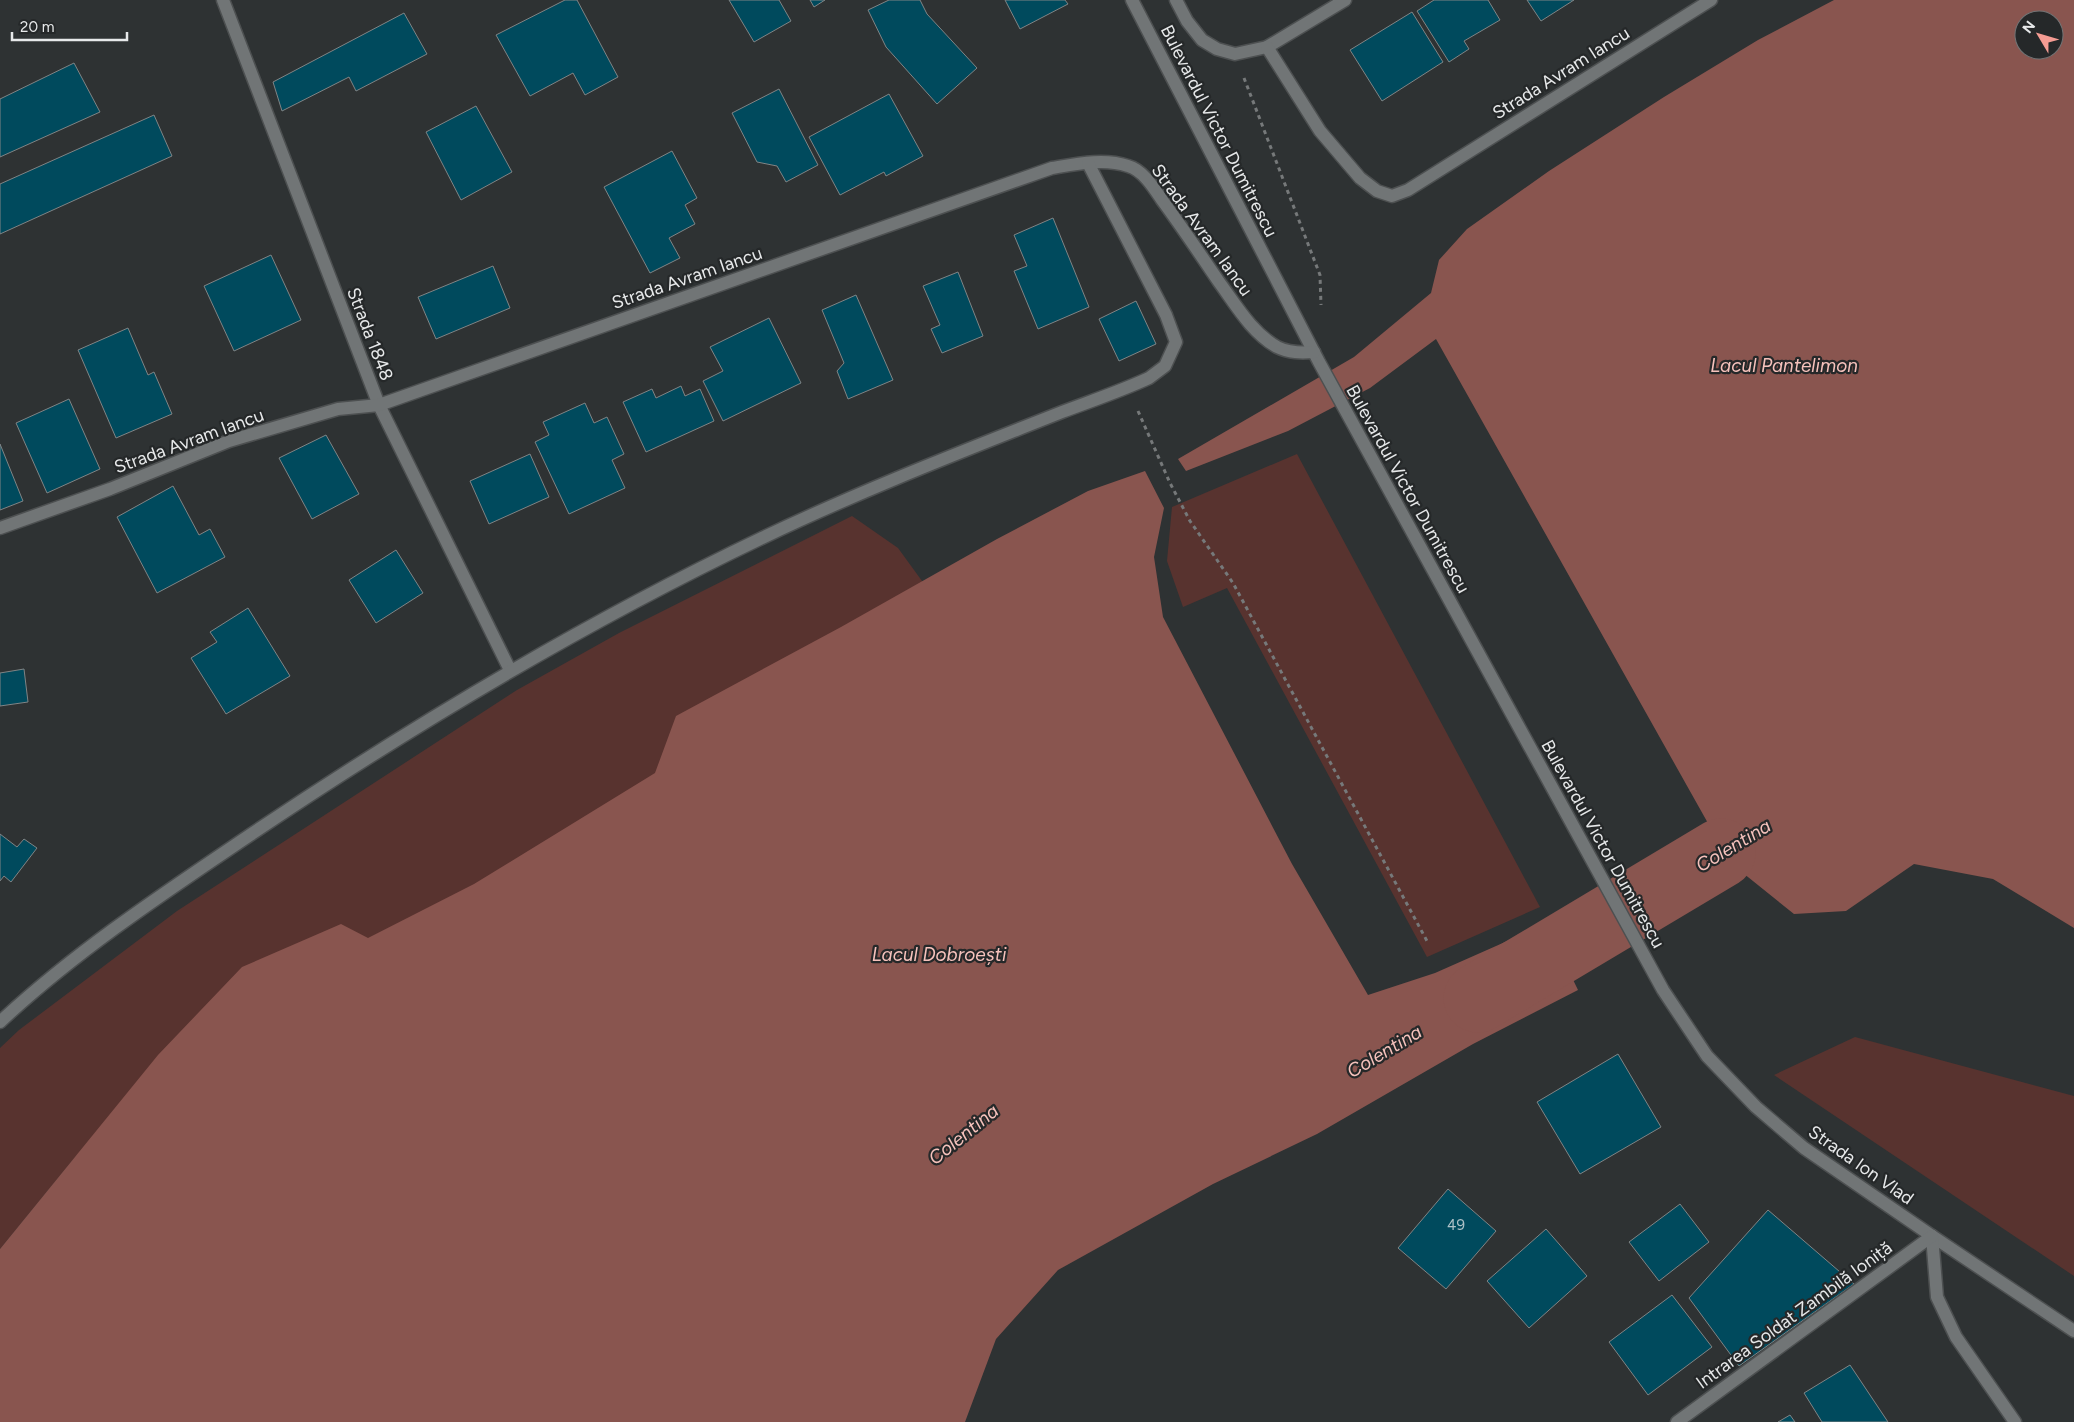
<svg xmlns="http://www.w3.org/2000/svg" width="2074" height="1422" font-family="Figtree,sans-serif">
	<rect width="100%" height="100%" fill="#2e3233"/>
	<g fill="#58332f">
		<path d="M 1297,454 L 1540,907 L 1427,957 L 1227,588 L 1183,607 L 1167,561 L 1172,507 Z"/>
		<path d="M 852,516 L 898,548 L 922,581 L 981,599 L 76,1156 L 0,1249 L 0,1048 L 19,1030 L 177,911 L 517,690 L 619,633 Z"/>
		<path d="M 1855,1037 L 2074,1096 L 2074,1276 L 1774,1075 Z"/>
	</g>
	<g fill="#89554f" fill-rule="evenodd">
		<path d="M 1834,0 L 2074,0 L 2074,928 L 1993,879 L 1914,864 L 1846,911 L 1794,914 L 1738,869 L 1656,930 L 1630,886 L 1709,825 L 1436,339 L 1370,388 L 1288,431 L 1186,471 L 1178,459 L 1354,357 L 1431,293 L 1439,260 L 1467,229 L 1549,171 L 1664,97 L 1758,40 ZM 2024,20 L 2054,20 L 2054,50 L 2024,50 Z"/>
		<path d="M 1145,471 L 1164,508 L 1154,557 L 1163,617 L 1292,864 L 1368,995 L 1435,973 L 1546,924 L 1578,990 L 1473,1044 L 1317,1134 L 1213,1184 L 1058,1270 L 996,1339 L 965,1422 L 0,1422 L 0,1249 L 158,1055 L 242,967 L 341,924 L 368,938 L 474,884 L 655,773 L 676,716 L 841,627 L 997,539 L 1088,491 Z"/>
	</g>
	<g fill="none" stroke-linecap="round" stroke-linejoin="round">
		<path stroke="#89554f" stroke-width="69" d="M 1478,998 L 1721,853"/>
	</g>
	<g fill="#004a5d" stroke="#808485">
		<path d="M 565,0 L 577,0 L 618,77 L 585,95 L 573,73 L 530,96 L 496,35 Z"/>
		<path d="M 729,0 L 779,0 L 791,21 L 754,42 Z"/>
		<path d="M 810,0 L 825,0 L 814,7 Z"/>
		<path d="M 889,0 L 920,0 L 927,14 L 977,68 L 937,104 L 886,47 L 868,10 Z"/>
		<path d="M 1005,0 L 1065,0 L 1068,4 L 1020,29 Z"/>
		<path d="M 1434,0 L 1488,0 L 1500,20 L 1464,41 L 1469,49 L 1449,62 L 1417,11 Z"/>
		<path d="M 1527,0 L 1574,0 L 1541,21 Z"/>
		<path d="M 1412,12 L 1443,62 L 1382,101 L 1350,50 Z"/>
		<path d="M 404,13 L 427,54 L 356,91 L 349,77 L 282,111 L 273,82 Z"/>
		<path d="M 74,63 L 100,112 L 0,157 L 0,99 Z"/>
		<path d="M 779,89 L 818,165 L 786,182 L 777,166 L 757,162 L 732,113 Z"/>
		<path d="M 889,94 L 923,156 L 886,176 L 884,172 L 840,195 L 809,137 Z"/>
		<path d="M 476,106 L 512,172 L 461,200 L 426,132 Z"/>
		<path d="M 154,115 L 172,156 L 0,234 L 0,184 Z"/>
		<path d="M 672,151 L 697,198 L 685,205 L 695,224 L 669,238 L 680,258 L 650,273 L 604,187 Z"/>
		<path d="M 1053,218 L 1089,307 L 1038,329 L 1014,271 L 1027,266 L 1014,235 Z"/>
		<path d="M 271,255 L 301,320 L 234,351 L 204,286 Z"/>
		<path d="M 493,266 L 510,308 L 436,339 L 418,297 Z"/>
		<path d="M 958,272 L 983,336 L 942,353 L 931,329 L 940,325 L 923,286 Z"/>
		<path d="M 856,295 L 893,380 L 848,399 L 837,371 L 844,363 L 822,310 Z"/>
		<path d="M 1136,301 L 1156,344 L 1119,361 L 1099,319 Z"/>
		<path d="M 769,318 L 801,383 L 723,421 L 703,381 L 723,371 L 710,347 Z"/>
		<path d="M 128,328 L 148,375 L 154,372 L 172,414 L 116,438 L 78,350 Z"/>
		<path d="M 681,386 L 685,396 L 700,389 L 714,421 L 646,452 L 623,402 L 652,389 L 656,398 Z"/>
		<path d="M 69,399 L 100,469 L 47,493 L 16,423 Z"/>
		<path d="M 585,403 L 594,423 L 607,417 L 624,454 L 612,460 L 625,488 L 569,514 L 535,442 L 549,435 L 543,422 Z"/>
		<path d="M 326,435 L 359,494 L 312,519 L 279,458 Z"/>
		<path d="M 0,444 L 23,501 L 0,510 Z"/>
		<path d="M 530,454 L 549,497 L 489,524 L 470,481 Z"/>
		<path d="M 173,486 L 199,535 L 210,529 L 225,557 L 157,593 L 117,517 Z"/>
		<path d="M 396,550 L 423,593 L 376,623 L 349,580 Z"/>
		<path d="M 248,608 L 290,676 L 226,714 L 191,658 L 217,642 L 210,632 Z"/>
		<path d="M 24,669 L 28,702 L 0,706 L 0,673 Z"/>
		<path d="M 0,834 L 17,847 L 24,839 L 37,848 L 11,882 L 4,876 L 0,881 Z"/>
		<path d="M 1618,1054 L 1661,1127 L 1580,1174 L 1537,1102 Z"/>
		<path d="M 1448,1189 L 1496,1231 L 1446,1289 L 1398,1248 Z"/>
		<path d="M 1680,1204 L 1709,1242 L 1659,1281 L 1629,1242 Z"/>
		<path d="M 1768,1210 L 1854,1284 L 1739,1366 L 1689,1298 Z"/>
		<path d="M 1546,1229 L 1587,1276 L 1529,1328 L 1487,1281 Z"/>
		<path d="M 1672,1295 L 1712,1347 L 1648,1395 L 1609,1342 Z"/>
		<path d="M 1850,1365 L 1888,1422 L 1822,1422 L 1804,1393 Z"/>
		<path d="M 1790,1415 L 1795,1422 L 1778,1422 Z"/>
	</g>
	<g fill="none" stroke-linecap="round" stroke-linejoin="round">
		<defs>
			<g id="minor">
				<path d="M 223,0 L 379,405 L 510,670"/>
				<path d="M 1132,0 L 1319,362 L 1663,990 L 1707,1056 L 1756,1107 L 1804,1148 L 1932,1236 L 2074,1331"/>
				<path d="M 1176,0 L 1187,21 L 1202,40 L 1217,49 L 1235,54 L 1267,47 L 1345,0"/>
				<path d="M 1267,47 L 1320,131 L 1360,178 L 1377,191 L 1392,196 L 1408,190 L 1711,0"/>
				<path d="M 0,528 L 110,489 L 229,441 L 338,409 L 379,405 L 1052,168 C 1076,164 1104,158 1128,166 C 1143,170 1154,188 1162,200 C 1182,227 1200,254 1219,282 C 1236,305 1251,332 1277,347 C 1289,353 1301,353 1314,352"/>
				<path d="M 0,1022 C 76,951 164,893 250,835 C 415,724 582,624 762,538 C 860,491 961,452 1062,412 C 1091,401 1121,391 1149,378 L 1165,366 L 1176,342 L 1166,315 L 1088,163"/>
				<path d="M 1932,1236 L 1937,1297 L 1956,1337 L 2015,1422"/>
				<path d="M 1677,1422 L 1932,1236"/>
			</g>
		</defs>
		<use href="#minor" stroke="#4d5051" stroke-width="15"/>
		<g stroke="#76797a" stroke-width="3" stroke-dasharray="4 4" stroke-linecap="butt">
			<path d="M 1244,78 L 1320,275 L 1321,305"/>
			<path d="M 1138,411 L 1170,483 L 1190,521 L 1233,583 L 1427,941"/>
		</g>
		<use href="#minor" stroke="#717576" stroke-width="12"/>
	</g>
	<g text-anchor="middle" stroke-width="4.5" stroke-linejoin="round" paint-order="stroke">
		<g font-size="15" fill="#adc1c7">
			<text x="1456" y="1230">49</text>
		</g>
		<g font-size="18" fill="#e7e9ea" stroke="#252829">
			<text transform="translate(1561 73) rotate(-32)" y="6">Strada Avram Iancu</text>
			<text transform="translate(1219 131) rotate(63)" y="6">Bulevardul Victor Dumitrescu</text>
			<text transform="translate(1202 230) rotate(54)" y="6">Strada Avram Iancu</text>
			<text transform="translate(687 278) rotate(-19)" y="6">Strada Avram Iancu</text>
			<text transform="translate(370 334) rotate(69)" y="6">Strada 1848</text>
			<text transform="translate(189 441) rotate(-20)" y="6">Strada Avram Iancu</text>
			<text transform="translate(1408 489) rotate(61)" y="6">Bulevardul Victor Dumitrescu</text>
			<text transform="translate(1603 844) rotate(61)" y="6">Bulevardul Victor Dumitrescu</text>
			<text transform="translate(1861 1165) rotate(35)" y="6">Strada Ion Vlad</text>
			<text transform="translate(1794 1315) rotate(-36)" y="6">Intrarea Soldat Zambilă Ioniță</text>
		</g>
		<g font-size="19" font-style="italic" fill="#f6c2bc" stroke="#252829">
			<text x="1784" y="372">Lacul Pantelimon</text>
			<text transform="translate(1733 845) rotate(-31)" y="7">Colentina</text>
			<text x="939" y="961">Lacul Dobroești</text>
			<text transform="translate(1384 1051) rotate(-31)" y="7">Colentina</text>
			<text transform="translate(963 1134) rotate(-39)" y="7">Colentina</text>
		</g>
	</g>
	<g transform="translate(2039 35) rotate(308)"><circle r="24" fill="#252829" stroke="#737576"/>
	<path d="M0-4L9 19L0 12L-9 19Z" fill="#f59c93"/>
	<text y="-8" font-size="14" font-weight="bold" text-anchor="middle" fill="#e7e9ea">N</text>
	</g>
	<path d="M12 32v8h115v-8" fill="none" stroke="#e7e9ea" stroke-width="2.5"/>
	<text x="20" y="32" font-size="15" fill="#e7e9ea" stroke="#252829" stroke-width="4" paint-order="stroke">20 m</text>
</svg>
